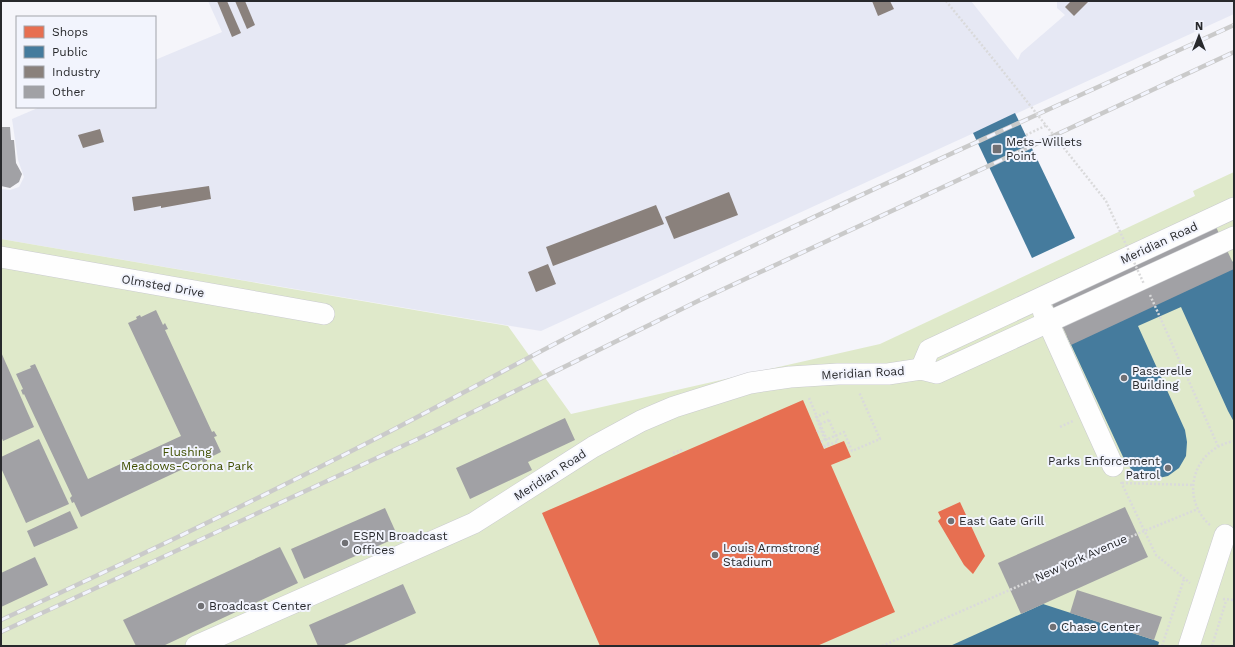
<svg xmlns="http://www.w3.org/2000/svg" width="1235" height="647" font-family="'Work Sans',sans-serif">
	<rect width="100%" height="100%" fill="#f5f5fa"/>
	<path fill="#e6e8f4" d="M 208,1 L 971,1 L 1018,60 L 1021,53 L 1065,15 L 1057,8 L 1057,1 L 1234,1 L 1234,14 L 541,331 L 1,239 L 1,189 L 10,190 L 19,187 L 24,177 L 18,160 L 12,119 L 40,107 L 155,107 L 155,60 L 222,32 Z"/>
	<path fill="#dfe9ca" d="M 1234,172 L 1234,646 L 1,646 L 1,239 L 508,326 L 571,414 L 880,344 L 1195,196 L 1193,191 Z"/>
	<g fill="#e76f51">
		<path d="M 803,400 L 824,449 L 844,441 L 851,457 L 831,465 L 895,612 L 817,646 L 600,646 L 542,513 Z"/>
		<path d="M 960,502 L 985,556 L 973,574 L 964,565 L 938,521 L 941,518 L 938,512 Z"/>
	</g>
	<g fill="#457b9d">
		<path d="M 1015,113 L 1075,238 L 1032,258 L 973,133 Z"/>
		<path d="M 1232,261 L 1234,265 L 1234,422 L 1228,411 L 1181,307 L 1138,326 L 1185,430 L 1187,442 L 1186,456 L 1179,468 L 1168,476 L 1154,479 L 1141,477 L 1131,469 L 1124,459 L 1067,336 Z"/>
		<path d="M 1043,604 L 1154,640 L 1159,642 L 1158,646 L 950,646 Z"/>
	</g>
	<g fill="#8a817c">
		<path d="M 217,1 L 227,1 L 241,33 L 232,37 Z"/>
		<path d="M 235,1 L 245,1 L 255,25 L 247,29 Z"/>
		<path d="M 872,1 L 890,1 L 894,9 L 878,16 Z"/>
		<path d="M 1071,1 L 1089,1 L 1074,16 L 1065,7 Z"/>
		<path d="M 100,129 L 104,142 L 83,148 L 78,135 Z"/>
		<path d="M 209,186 L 211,199 L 161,208 L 161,206 L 134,211 L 132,197 Z"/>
		<path d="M 729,192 L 738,215 L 674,239 L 665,217 Z"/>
		<path d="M 656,205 L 664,224 L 553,266 L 546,247 Z"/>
		<path d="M 548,264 L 556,284 L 536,292 L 528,272 Z"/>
	</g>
	<g fill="#a1a1a5">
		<path d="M 1,127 L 10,127 L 11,140 L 14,140 L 16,163 L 22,174 L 19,182 L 10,188 L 1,186 Z"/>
		<path d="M 1216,227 L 1234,265 L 1234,269 L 1071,345 L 1052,304 Z"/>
		<path d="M 156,310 L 163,325 L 165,323 L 168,329 L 165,330 L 212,432 L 214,431 L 217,436 L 214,437 L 221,452 L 207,459 L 207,461 L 203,463 L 202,460 L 81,517 L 74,502 L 72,503 L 70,498 L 72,496 L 24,394 L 23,395 L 21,390 L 23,389 L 16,374 L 31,368 L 30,366 L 35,364 L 88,479 L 181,436 L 128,323 L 137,319 L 136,317 L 140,315 L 141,317 Z"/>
		<path d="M 1,352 L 34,427 L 3,441 L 1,436 Z"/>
		<path d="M 565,418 L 575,440 L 528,462 L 532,470 L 470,499 L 456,468 Z"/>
		<path d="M 39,439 L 69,504 L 26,523 L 1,468 L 1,457 Z"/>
		<path d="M 1125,507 L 1148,557 L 1021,614 L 998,563 Z"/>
		<path d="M 385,508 L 398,537 L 304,579 L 291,549 Z"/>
		<path d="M 70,511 L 78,528 L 34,547 L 27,531 Z"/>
		<path d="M 280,547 L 298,583 L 163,646 L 136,646 L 123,620 Z"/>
		<path d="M 35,557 L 48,585 L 1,607 L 1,573 Z"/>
		<path d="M 403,584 L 416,613 L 342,646 L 318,646 L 309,625 Z"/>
		<path d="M 1077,590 L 1162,617 L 1154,640 L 1070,613 Z"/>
	</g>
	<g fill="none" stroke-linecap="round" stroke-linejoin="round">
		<defs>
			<g id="minor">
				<path d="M 1,257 L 324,314"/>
				<path d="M 1043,311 L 1113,466"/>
				<path d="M 921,369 L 929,350 L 1234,208"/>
				<path d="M 196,646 L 474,523 L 593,447 L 641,421 L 674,407 L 750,383 L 790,377 L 838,374 L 888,374 L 921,369 L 937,373 L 1234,237"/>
				<path d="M 1189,646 L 1225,535"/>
			</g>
		</defs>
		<use href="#minor" stroke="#cacbcf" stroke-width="22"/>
		<g stroke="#dadadb" stroke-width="2.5" stroke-dasharray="2 2" stroke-linecap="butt">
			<path d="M 946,1 L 994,60"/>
			<path d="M 1026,135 L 1047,125"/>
			<path d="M 1150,295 L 1218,446"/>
			<path d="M 820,424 L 829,420"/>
			<path d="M 1060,427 L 1073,421"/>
			<path d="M 817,432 L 821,430"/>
			<path d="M 825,440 L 816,417 L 830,411"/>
			<path d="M 821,442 L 844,432 L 852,451 L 880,439 L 859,392"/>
			<path d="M 824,447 L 838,441"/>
			<path d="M 673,453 L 681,450 L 682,452"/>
			<path d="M 1121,482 L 1156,555 L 1190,583"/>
			<path d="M 1122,483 L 1193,485"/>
			<path d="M 1210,525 C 1179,497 1193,449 1234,441"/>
			<path d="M 1223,599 L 1234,600"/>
			<path d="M 882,646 L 1144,531 L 1198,509"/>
			<path d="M 1162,646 L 1184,579"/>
			<path d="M 1212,646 L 1226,601"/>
		</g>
		<use href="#minor" stroke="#fefefe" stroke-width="21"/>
		<defs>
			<g id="rail">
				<path d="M 1,620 C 128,562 254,501 379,437 C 470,390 560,339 653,294 C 845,200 1040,114 1234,25"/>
				<path d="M 1,632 L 422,437 L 700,300 L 1234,52"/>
			</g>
		</defs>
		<use href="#rail" stroke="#cacaca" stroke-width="4.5"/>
		<use href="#rail" stroke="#f2f4fd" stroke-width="3" stroke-dasharray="9" stroke-linecap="butt"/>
		<g stroke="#dadadb" stroke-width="2.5" stroke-dasharray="2 2" stroke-linecap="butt">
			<path d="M 994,60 L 1106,201 L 1144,284"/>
			<path d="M 809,398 L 829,445"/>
			<path d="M 829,420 L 838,441"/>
			<path d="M 823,446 L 829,444"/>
		</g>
	</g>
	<g fill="#707074" stroke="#f2f4fd" stroke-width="1.5">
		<rect x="992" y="144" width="10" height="10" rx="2"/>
		<circle cx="1124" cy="378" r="4"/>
		<circle cx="1168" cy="468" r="4"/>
		<circle cx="951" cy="521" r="4"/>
		<circle cx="345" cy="543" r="4"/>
		<circle cx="715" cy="555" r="4"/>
		<circle cx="201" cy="606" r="4"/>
		<circle cx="1053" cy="627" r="4"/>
	</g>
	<g text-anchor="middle" stroke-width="4" stroke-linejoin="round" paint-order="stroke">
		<g font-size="12" fill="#28292c" stroke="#f2f4fd" text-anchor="start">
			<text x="1006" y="146">Mets–Willets<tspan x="1006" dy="14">Point</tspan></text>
			<text x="1132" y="375">Passerelle<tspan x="1132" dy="14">Building</tspan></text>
			<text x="1160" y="465" text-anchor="end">Parks Enforcement<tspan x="1160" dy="14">Patrol</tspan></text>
			<text x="959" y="525">East Gate Grill</text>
			<text x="353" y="540">ESPN Broadcast<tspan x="353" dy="14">Offices</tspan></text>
			<text x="723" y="552">Louis Armstrong<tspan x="723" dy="14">Stadium</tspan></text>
			<text x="209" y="610">Broadcast Center</text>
			<text x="1061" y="631">Chase Center</text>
		</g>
		<g font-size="12" fill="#28292c" stroke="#f2f4fd">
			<text transform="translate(1159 243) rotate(-25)" y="4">Meridian Road</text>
			<text transform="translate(163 286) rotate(10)" y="4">Olmsted Drive</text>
			<text transform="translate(863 373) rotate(-3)" y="4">Meridian Road</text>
			<text transform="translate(550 475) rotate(-33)" y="4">Meridian Road</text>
			<text transform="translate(1081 558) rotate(-24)" y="4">New York Avenue</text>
		</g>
		<g font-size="12" fill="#415003" stroke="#f2f4fd">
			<text x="187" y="456">Flushing<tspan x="187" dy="14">Meadows-Corona Park</tspan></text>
		</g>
	</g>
	<rect width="1235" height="647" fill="none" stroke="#28292c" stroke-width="4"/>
	<rect x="16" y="16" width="140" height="92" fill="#f2f4fd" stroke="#a1a3a9"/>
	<rect x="24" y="26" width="20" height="12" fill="#e76f51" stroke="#a1a3a9"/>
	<text x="52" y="36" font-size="12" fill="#28292c">Shops</text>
	<rect x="24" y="46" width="20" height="12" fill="#457b9d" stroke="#a1a3a9"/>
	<text x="52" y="56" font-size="12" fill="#28292c">Public</text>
	<rect x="24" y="66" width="20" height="12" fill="#8a817c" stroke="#a1a3a9"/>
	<text x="52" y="76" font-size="12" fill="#28292c">Industry</text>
	<rect x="24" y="86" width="20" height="12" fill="#a1a1a5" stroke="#a1a3a9"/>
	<text x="52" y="96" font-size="12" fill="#28292c">Other</text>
	<g transform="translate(1199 36)" stroke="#f2f4fd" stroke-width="3" paint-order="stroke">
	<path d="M0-3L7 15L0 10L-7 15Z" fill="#28292c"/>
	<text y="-6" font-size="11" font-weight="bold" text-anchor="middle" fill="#28292c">N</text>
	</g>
</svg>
